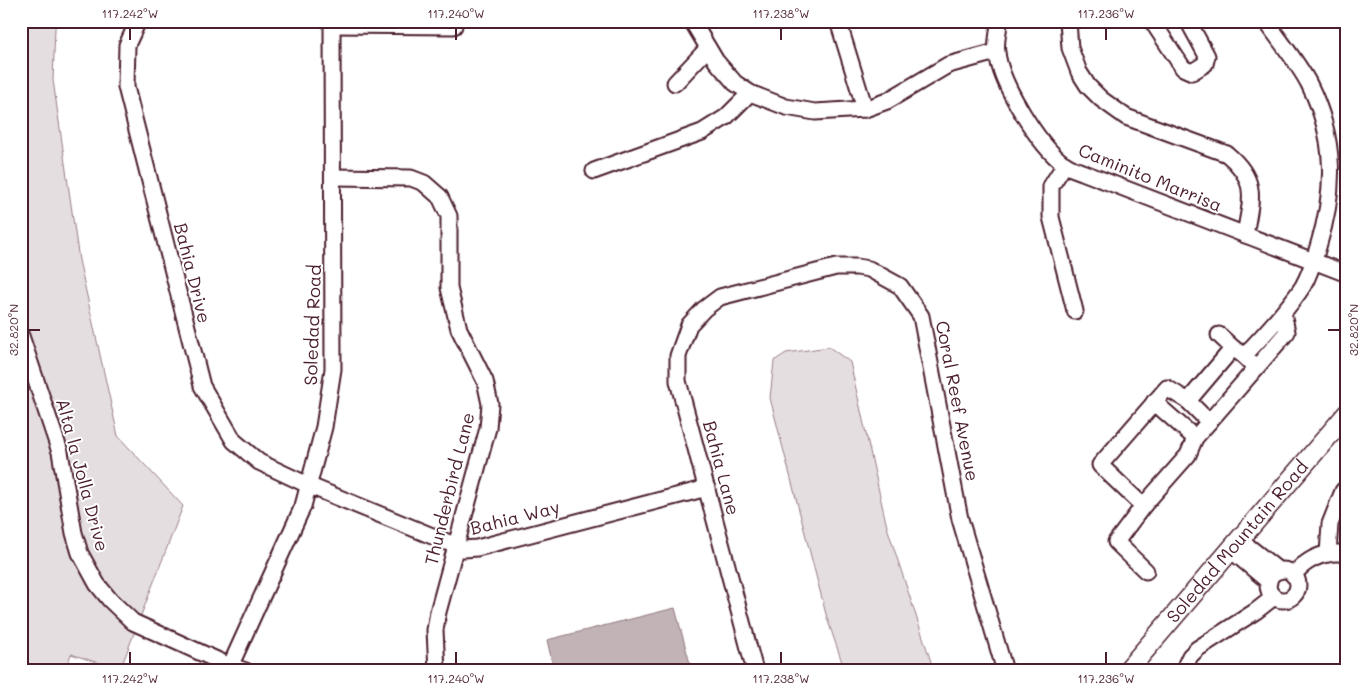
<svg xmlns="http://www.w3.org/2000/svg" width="1368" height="692" font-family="Mali,sans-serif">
	<rect width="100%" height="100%" fill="#fff"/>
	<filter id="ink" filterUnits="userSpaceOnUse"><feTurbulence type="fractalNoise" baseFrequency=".02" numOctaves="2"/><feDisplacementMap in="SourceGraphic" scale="10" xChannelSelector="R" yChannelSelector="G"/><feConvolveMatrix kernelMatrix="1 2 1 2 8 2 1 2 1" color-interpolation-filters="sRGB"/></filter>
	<g filter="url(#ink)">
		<g fill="#e5dee0" stroke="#987e86">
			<path d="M 21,21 L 57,21 L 55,28 L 53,80 L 79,260 L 118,436 L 183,506 L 120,670 L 71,654 L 65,671 L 21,671 Z"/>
			<path d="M 829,347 L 850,362 L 887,527 L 934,671 L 845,671 L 827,618 L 770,398 L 774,361 L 786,353 Z"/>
		</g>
		<path fill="#c1b3b6" stroke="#91787e" d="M 675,608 L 692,671 L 554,671 L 547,640 Z"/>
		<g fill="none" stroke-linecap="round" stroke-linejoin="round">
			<defs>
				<g id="minor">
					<path d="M 138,21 L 127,45 L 126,87 L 202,386 L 234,441 L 259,462 L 310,486 L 464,549 L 477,548 L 707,488"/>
					<path d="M 692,21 L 716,61 L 735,83 L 750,93 L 786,107 L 815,112 L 865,109 L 887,101 L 948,65 L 996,52"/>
					<path d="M 838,21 L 865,109"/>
					<path d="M 999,21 C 999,31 995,43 997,52 C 1000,83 1039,146 1064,164 C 1069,167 1076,170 1082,172 L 1347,274"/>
					<path d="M 1068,21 L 1070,48 L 1079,72 L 1088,86 L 1101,99 L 1126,117 L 1227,154 C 1259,181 1251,199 1245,235"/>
					<path d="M 1152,21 L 1183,68 L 1192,72 L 1205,64 L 1207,56 L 1188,21"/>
					<path d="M 332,25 L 454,26"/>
					<path d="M 675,83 L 708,48"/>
					<path d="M 1065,164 L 1051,186 L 1051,217 L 1075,311"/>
					<path d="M 594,171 L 702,132 L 726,117 L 750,93"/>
					<path d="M 333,177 L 411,178 L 424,183 L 440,197 L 449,216 L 449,288 L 459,329 L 485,381 L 490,404 L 488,428 L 438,612 L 435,630 L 437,671"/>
					<path d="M 1219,335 L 1233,348"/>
					<path d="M 21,336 L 60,452 L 74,533 L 80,553 L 97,584 L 110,600 L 133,622 L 230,666 L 246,671"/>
					<path d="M 1256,368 L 1287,332 L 1283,313"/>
					<path d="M 1188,401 L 1233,348 L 1244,356"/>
					<path d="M 1154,402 L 1195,438"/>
					<path d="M 1143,506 L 1100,465 L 1167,388 L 1188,401 L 1209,422"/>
					<path d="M 1240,540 L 1279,571"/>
					<path d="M 1231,550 L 1269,582"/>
					<path d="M 1328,554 L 1330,524 L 1343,491 L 1347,487"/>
					<circle cx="1283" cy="585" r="15"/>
					<path d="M 1146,571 L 1116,542 L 1143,506 L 1188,455 L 1195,438 L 1256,368 L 1244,356 C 1264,334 1287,311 1303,286 C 1310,274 1314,260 1318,247 C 1336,190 1336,138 1309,84 C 1299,64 1279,40 1266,21"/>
					<path d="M 1293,575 C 1307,559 1325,550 1347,554"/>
					<path d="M 228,671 L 303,506 L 324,427 L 333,369 L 332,21"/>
					<path d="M 755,671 L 678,381 L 678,356 L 689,325 L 704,309 L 720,297 L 836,267 L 857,267 L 869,269 L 900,286 L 921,316 L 960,519 L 1005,671"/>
					<path d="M 1183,671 L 1190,656 L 1197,649 L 1256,611 L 1274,597"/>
				</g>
				<g id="major">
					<path id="s1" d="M 1127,671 L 1347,414"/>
				</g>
			</defs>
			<use href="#minor" stroke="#4a1f2b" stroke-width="19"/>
			<use href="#major" stroke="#4a1f2b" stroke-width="22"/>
			<use href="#minor" stroke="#fff" stroke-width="15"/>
			<use href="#major" stroke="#fff" stroke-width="19"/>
		</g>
	</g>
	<path fill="none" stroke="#4a1f2b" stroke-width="2" d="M 130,28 L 130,40M 456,28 L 456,40M 781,28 L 781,40M 1106,28 L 1106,40M 28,330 L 40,330M 1328,330 L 1340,330M 130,652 L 130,664M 456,652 L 456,664M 781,652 L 781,664M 1106,652 L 1106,664"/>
	<g text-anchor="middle" stroke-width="4" stroke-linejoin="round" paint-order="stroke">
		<g font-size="18" fill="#4a1f2b" stroke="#fff">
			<text transform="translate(1150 178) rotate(22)" y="6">Caminito Marrisa</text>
			<text transform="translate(192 273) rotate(76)" y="6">Bahia Drive</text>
			<text transform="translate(313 325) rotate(-88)" y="6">Soledad Road</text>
			<text transform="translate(957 401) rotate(79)" y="6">Coral Reef Avenue</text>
			<text transform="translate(721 468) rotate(75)" y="6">Bahia Lane</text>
			<text transform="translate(82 475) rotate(75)" y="6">Alta la Jolla Drive</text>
			<text transform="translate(450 489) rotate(-76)" y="6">Thunderbird Lane</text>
			<text transform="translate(515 518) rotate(-14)" y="6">Bahia Way</text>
			<text dy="6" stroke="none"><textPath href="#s1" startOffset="170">Soledad Mountain Road</textPath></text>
		</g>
	</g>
	<rect width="1368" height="692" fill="none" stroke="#fff" stroke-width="55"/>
	<rect x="28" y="28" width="1312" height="636" fill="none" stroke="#4a1f2b" stroke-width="2"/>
	<g font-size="12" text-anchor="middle" fill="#4a1f2b">
		<text x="130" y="18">117.242°W</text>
		<text x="456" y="18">117.240°W</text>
		<text x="781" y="18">117.238°W</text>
		<text x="1106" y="18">117.236°W</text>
		<text transform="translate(14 330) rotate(-90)" y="4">32.820°N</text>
		<text transform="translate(1354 330) rotate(-90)" y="4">32.820°N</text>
		<text x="130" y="683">117.242°W</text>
		<text x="456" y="683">117.240°W</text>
		<text x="781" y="683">117.238°W</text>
		<text x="1106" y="683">117.236°W</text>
	</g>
</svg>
